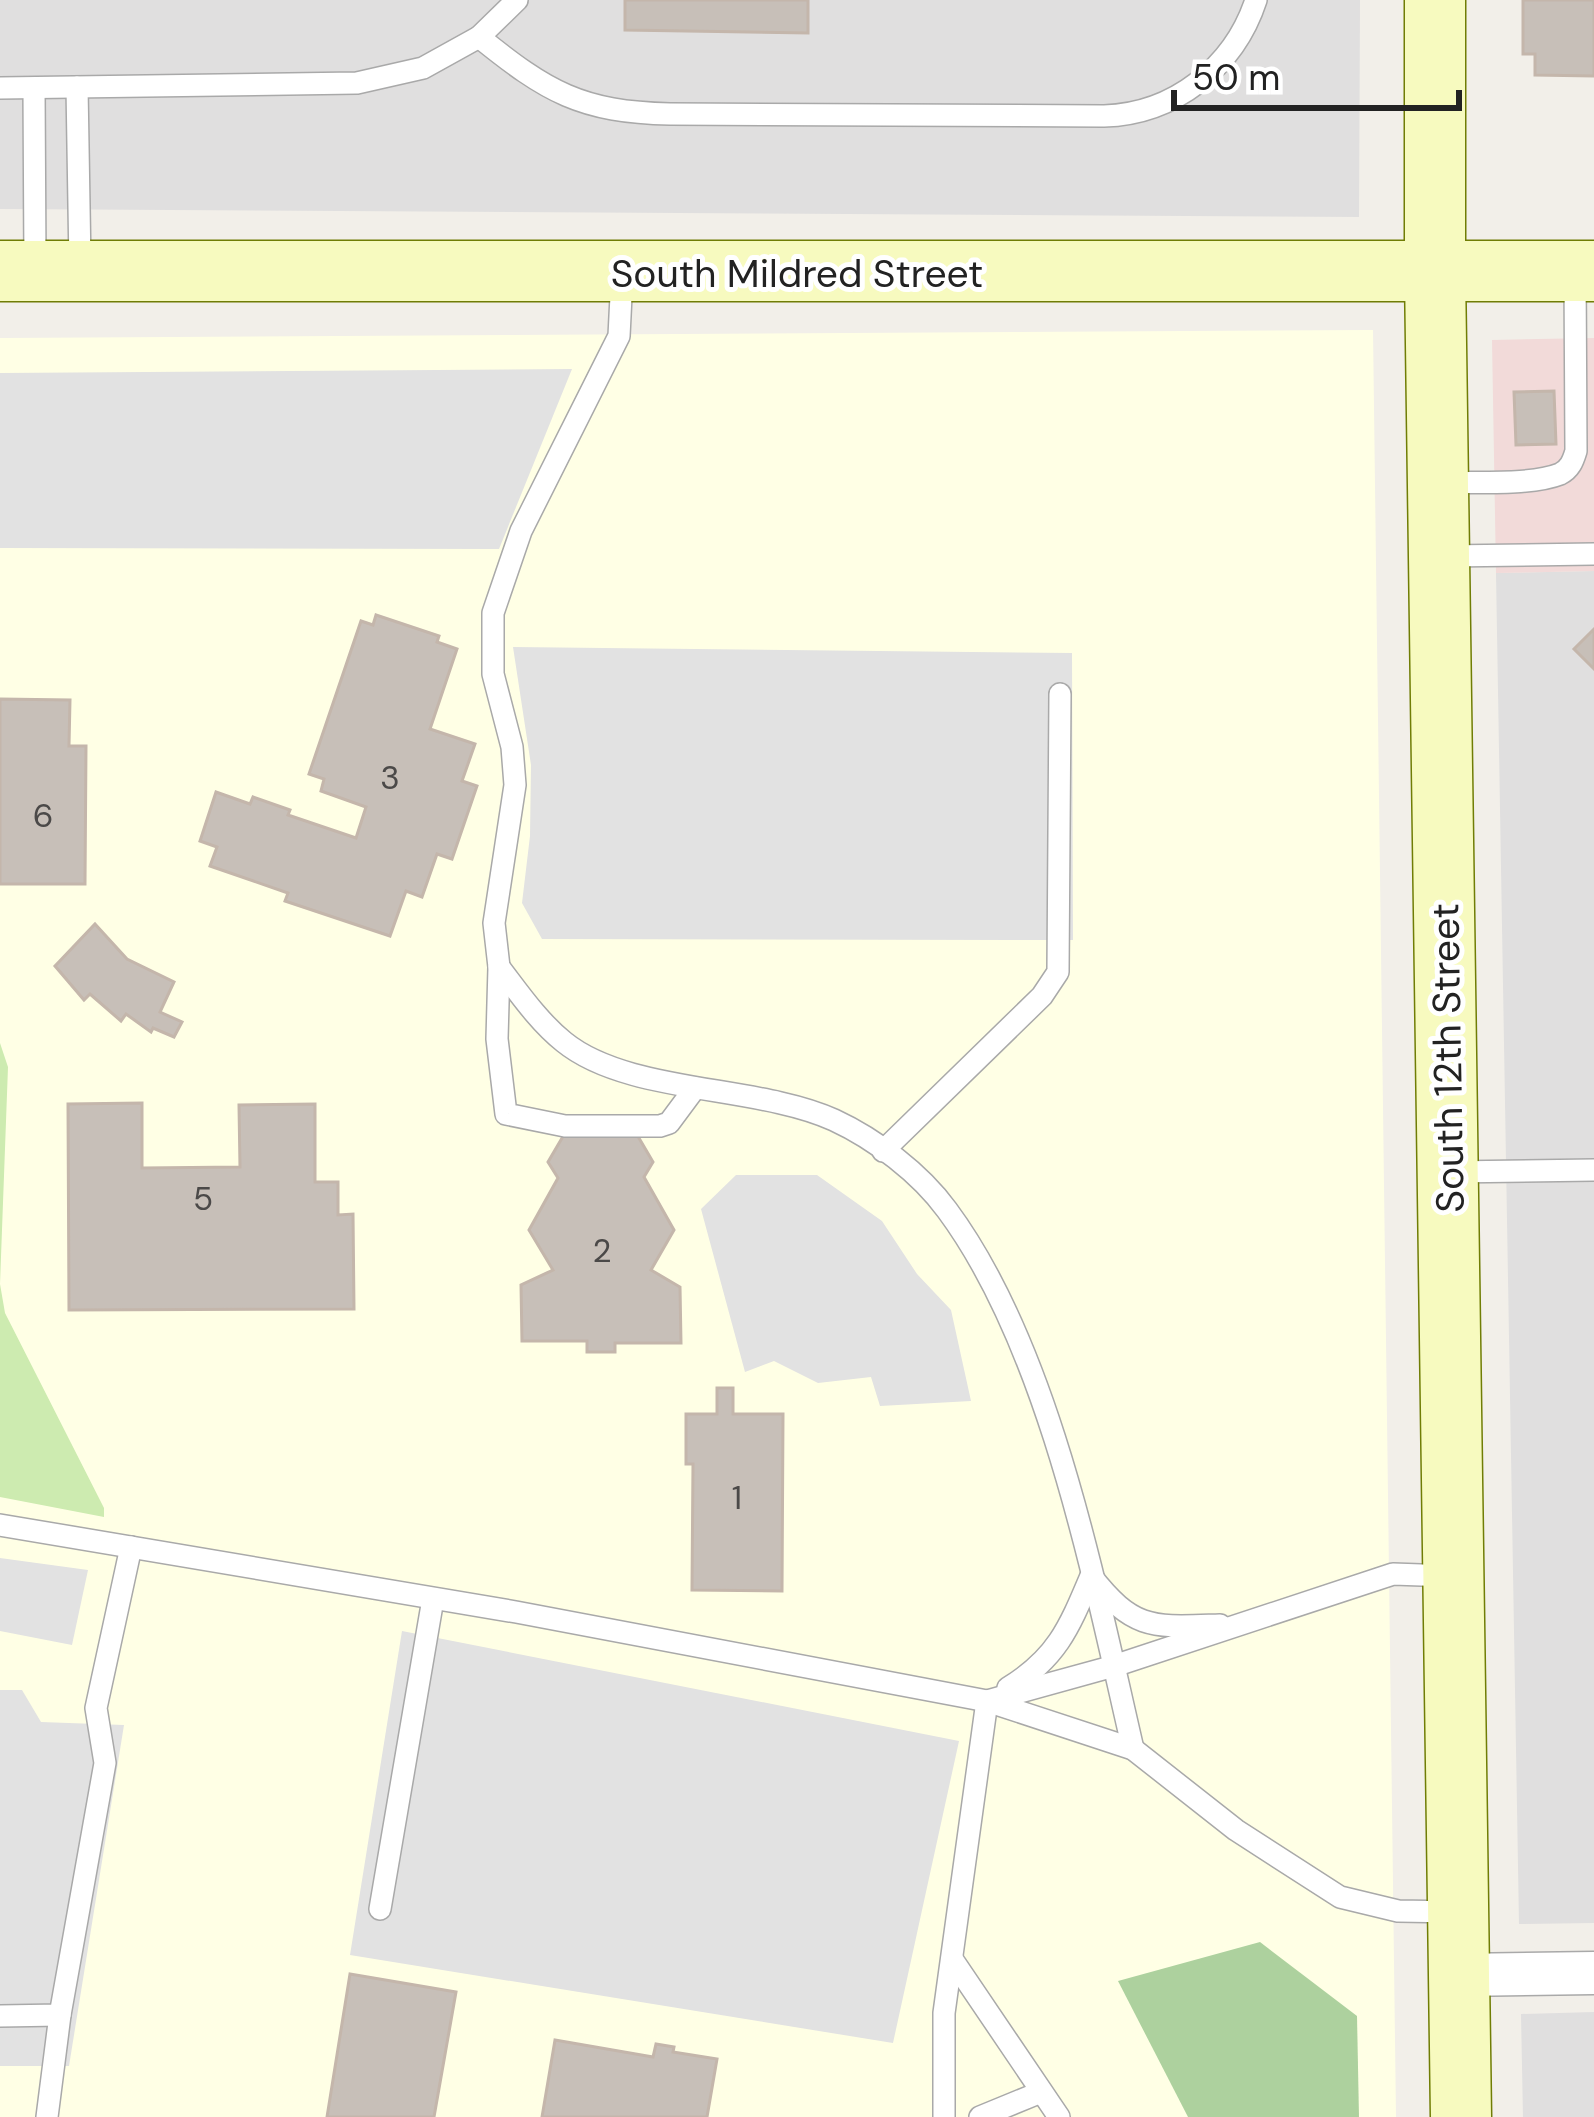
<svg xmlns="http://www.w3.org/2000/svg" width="1594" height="2117" font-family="'DM Sans',sans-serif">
	<rect width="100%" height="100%" fill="#f2efe9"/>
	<g fill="#e0dfdf">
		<path d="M 0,0 L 1360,0 L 1359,217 L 0,209 Z"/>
		<path d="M 1594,571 L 1594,1923 L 1519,1924 L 1496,573 Z"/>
		<path d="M 1594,2012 L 1594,2117 L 1523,2117 L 1521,2014 Z"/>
	</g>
	<path fill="#f2dad9" d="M 1594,338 L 1594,571 L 1496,573 L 1492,340 Z"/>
	<path fill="#ffffe5" d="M 1373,330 L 1396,2117 L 0,2117 L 0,338 Z"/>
	<path fill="#cdebb0" d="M 0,1043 L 8,1067 L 0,1284 L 5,1313 L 104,1508 L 104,1517 L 0,1497 Z"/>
	<path fill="#add19e" d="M 1260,1942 L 1357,2016 L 1359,2117 L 1188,2117 L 1118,1981 Z"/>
	<g fill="#e2e2e2">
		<path d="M 572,369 L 499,549 L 0,548 L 0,373 Z"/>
		<path d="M 513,647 L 1072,653 L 1073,940 L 542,939 L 522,903 L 530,836 L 531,765 Z"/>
		<path d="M 736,1175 L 817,1175 L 882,1221 L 917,1274 L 951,1310 L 971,1401 L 880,1406 L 871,1377 L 818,1383 L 774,1361 L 745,1372 L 701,1209 Z"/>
		<path d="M 0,1558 L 88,1570 L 72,1645 L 0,1631 Z"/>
		<path d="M 402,1631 L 959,1741 L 893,2043 L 350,1955 Z"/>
		<path d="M 0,1690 L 22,1690 L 41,1722 L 124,1725 L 69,2066 L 0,2066 Z"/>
	</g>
	<g fill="#c7bfb8" stroke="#c4b6ab" stroke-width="3">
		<path d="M 625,0 L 808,0 L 808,33 L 625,30 Z"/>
		<path d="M 1523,0 L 1594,0 L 1594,76 L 1535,75 L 1535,54 L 1523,54 Z"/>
		<path d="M 1554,391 L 1556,444 L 1516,445 L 1514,392 Z"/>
		<path d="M 376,615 L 439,636 L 437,642 L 457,649 L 430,729 L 475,744 L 462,781 L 477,786 L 452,859 L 437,854 L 422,897 L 406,891 L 390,936 L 285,901 L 288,893 L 210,866 L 217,847 L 200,841 L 216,792 L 250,804 L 253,797 L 290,810 L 288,815 L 356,838 L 366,807 L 321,791 L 324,779 L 309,774 L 361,621 L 373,625 Z"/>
		<path d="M 1594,629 L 1594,669 L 1574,649 Z"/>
		<path d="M 0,699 L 70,700 L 69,746 L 86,746 L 85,884 L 0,884 Z"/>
		<path d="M 95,924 L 127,959 L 174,982 L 160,1012 L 182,1022 L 174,1037 L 153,1028 L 151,1032 L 126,1014 L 121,1021 L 90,994 L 84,1000 L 55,966 Z"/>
		<path d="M 142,1103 L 142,1168 L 240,1167 L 239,1105 L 315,1104 L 315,1182 L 338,1182 L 338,1215 L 353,1214 L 354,1309 L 69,1310 L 68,1104 Z"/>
		<path d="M 565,1133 L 636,1133 L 653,1162 L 644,1177 L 674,1230 L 651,1270 L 680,1287 L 681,1343 L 615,1343 L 615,1352 L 587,1352 L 587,1341 L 522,1341 L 521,1285 L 553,1270 L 529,1230 L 558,1178 L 548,1162 Z"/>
		<path d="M 717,1388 L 733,1388 L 733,1414 L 783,1414 L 782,1591 L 692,1590 L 693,1464 L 686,1464 L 686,1414 L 717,1414 Z"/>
		<path d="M 350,1974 L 456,1992 L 434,2117 L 327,2117 Z"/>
		<path d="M 555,2040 L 653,2057 L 656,2044 L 674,2047 L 673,2052 L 717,2059 L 707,2117 L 542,2117 Z"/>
	</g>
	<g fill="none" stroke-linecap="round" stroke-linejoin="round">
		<defs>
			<g id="service">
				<path d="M 517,0 L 479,37 C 547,92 581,112 670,114 L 1104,116 C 1174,114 1234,67 1256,0"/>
				<path d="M 77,87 L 80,265"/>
				<path d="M 0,88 L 357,83 L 423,68 L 479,37"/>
				<path d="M 34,88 L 35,264"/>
				<path d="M 622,276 L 619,336 L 521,531 L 493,613 L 493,674 L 512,747 L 515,785 L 494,923 L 499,967 L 497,1039 L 506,1114 L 565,1126 L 660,1126 L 669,1123 L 695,1088"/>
				<path d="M 1440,483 C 1473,481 1530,486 1560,474 C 1570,469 1573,461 1576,451 L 1575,272"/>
				<path d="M 1445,556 L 1594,554"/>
				<path d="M 499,967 C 519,993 538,1021 564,1042 C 628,1094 758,1085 834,1120 C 875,1139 920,1173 947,1210 C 1050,1349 1094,1581 1133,1749"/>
				<path d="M 883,1151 L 1042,996 L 1058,972 L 1060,694"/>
				<path d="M 1450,1172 L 1594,1170"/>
				<path d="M 0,1525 L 516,1612 L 987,1701 L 1133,1749 L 1236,1830 L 1340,1897 L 1398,1911 L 1457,1912"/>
				<path d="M 1008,1688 C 1057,1658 1069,1628 1091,1576 C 1134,1631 1153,1627 1220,1625"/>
				<path d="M 987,1701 L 1114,1666 L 1393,1574 L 1450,1576"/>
				<path d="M 380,1909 L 433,1599"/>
				<path d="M 952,1959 L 1059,2117"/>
				<path d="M 0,2016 L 60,2015 L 105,1763 L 96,1708 L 131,1547"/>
				<path d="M 47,2117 L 60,2015"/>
				<path d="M 944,2117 L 944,2013 L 987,1701"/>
				<path d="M 980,2117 L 1041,2092"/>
			</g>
			<path id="minor" d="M 1459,1975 L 1594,1973"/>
			<g id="secondary">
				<path d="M 1435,0 L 1435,273 L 1461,2117"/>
				<path d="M 0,271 L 1594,271"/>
			</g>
		</defs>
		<use href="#service" stroke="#a9a9a9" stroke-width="24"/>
		<use href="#minor" stroke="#a9a9a9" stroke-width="45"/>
		<use href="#secondary" stroke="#707d05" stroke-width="63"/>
		<use href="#service" stroke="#fff" stroke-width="21"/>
		<use href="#minor" stroke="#fff" stroke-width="42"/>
		<use href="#secondary" stroke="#f7fabf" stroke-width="60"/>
	</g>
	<g text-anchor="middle" stroke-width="10" stroke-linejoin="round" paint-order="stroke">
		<g font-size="33" fill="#4b4948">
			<text x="390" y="789">3</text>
			<text x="43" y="827">6</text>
			<text x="203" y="1210">5</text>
			<text x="602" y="1262">2</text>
			<text x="737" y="1509">1</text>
		</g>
		<g font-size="39" fill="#222" stroke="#fff">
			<text x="797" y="287">South Mildred Street</text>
			<text transform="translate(1447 1058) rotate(-91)" y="14">South 12th Street</text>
		</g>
	</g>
	<path d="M1174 90v18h285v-18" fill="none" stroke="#222222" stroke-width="6"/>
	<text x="1192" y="90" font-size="36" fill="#222222" stroke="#ffffff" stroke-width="9" paint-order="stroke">50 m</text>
</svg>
